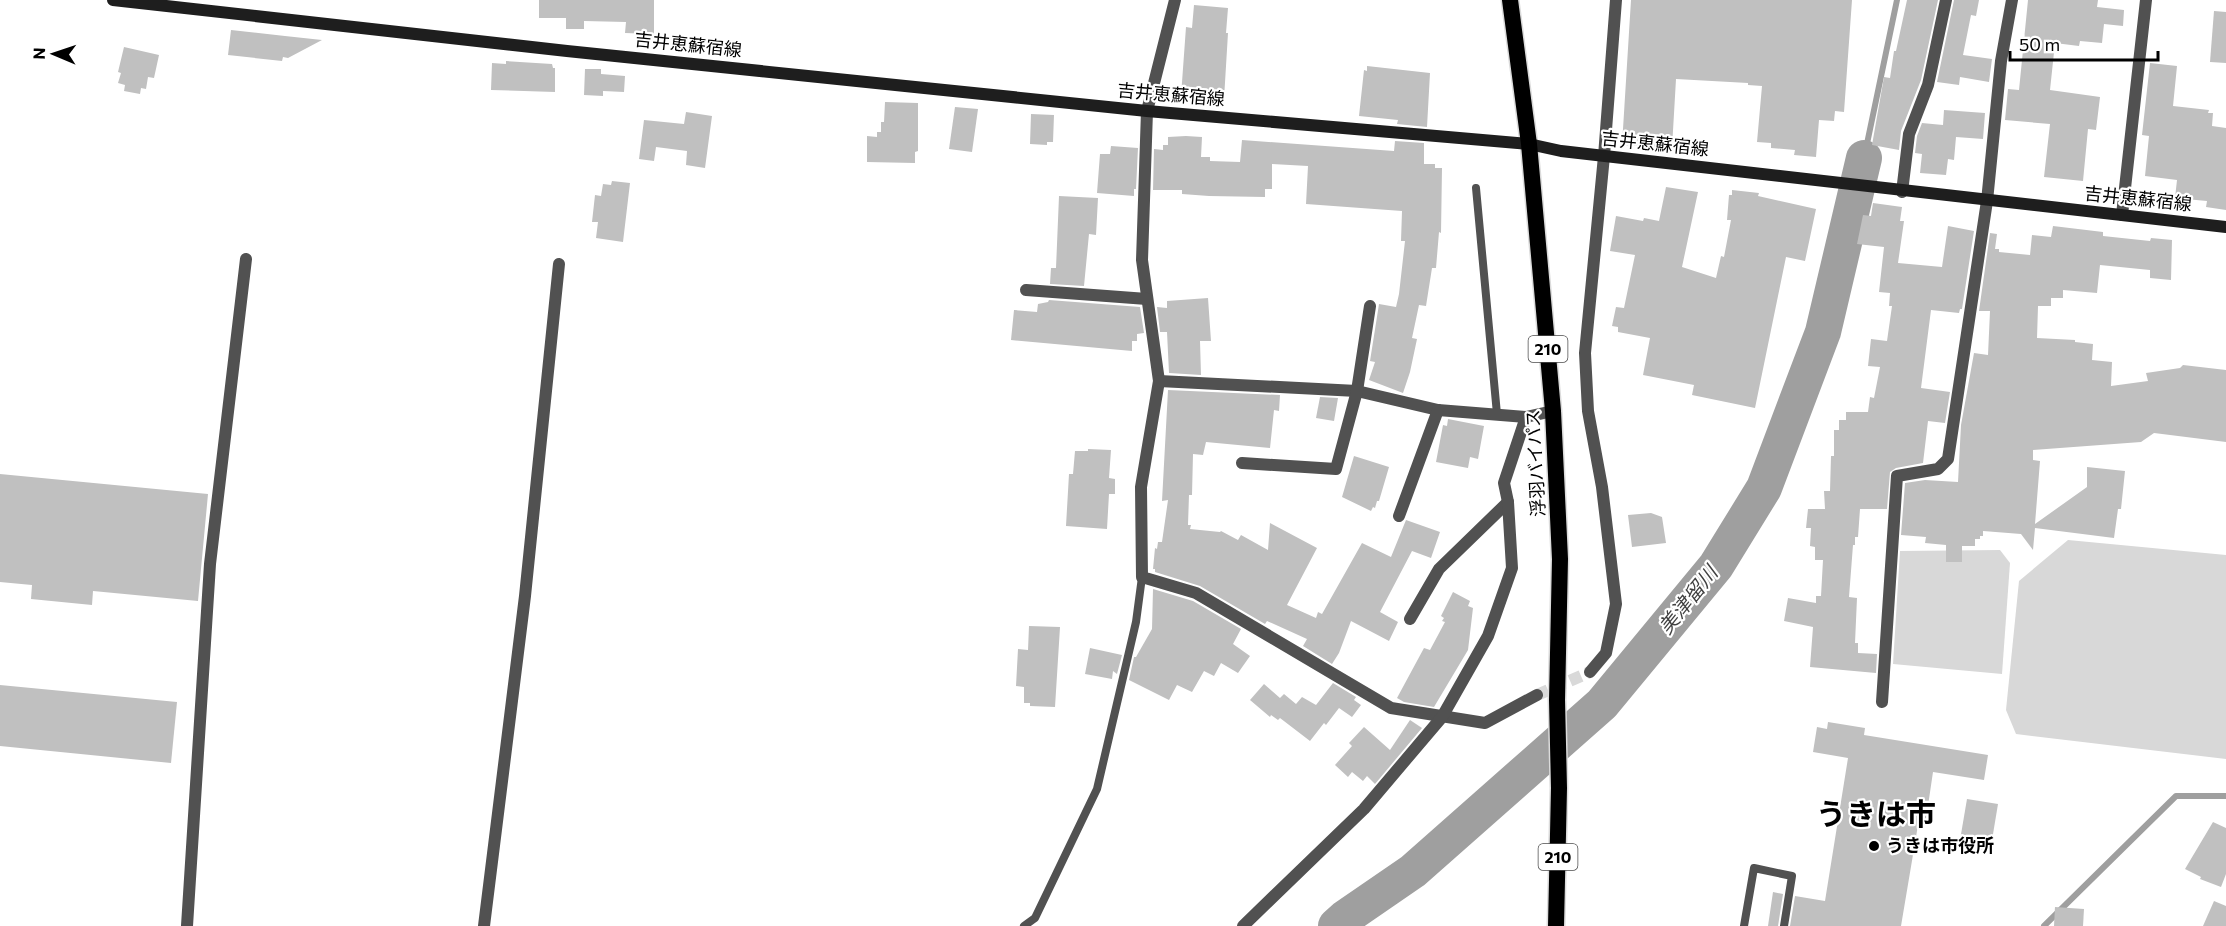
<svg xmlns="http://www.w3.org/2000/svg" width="2226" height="926" font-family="Commissioner,'Noto Sans JP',sans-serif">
	<rect width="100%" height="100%" fill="#fff"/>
	<g fill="#d8d8d8">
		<path d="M 2068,540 L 2226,555 L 2226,759 L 2016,734 L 2006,710 L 2019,581 Z"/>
		<path d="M 2000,550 L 2010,563 L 2002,674 L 1893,664 L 1900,551 Z"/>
	</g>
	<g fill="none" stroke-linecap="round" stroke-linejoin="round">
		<g stroke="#9f9f9f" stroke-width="6">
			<path d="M 1864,158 L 1897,0"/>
			<path d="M 2044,926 L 2176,796 L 2226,796"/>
		</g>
		<path stroke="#9f9f9f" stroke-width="36" d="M 1336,926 L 1346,917 L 1413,871 L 1602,704 L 1716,566 L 1764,488 L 1823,332 L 1864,158"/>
	</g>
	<g fill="#c0c0c0">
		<path d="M 539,0 L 654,0 L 654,34 L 625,33 L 626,22 L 584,21 L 584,29 L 566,29 L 566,18 L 539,18 Z"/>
		<path d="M 1631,0 L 1852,0 L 1844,112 L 1835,111 L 1834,121 L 1819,120 L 1816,157 L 1794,155 L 1795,150 L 1771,148 L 1771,143 L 1757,142 L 1762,86 L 1748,85 L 1748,83 L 1676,79 L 1672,148 L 1622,145 Z"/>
		<path d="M 1907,0 L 1938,0 L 1921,80 L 1901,131 L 1899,150 L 1872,145 L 1884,77 L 1890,78 L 1894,51 L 1896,51 Z"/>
		<path d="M 1954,0 L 1979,0 L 1976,16 L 1971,15 L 1963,55 L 1992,59 L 1989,82 L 1960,77 L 1959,85 L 1937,82 Z"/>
		<path d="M 2028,0 L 2098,0 L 2097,7 L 2124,10 L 2123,26 L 2104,24 L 2102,43 L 2080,41 L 2079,46 L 2055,43 L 2050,90 L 2100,97 L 2096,130 L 2088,129 L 2083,181 L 2044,177 L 2050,124 L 2005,120 L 2008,89 L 2019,90 Z"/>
		<path d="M 1194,5 L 1228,8 L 1226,33 L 1228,33 L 1224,99 L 1181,96 L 1186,27 L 1192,28 Z"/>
		<path d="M 2214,11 L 2226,12 L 2226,63 L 2210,62 Z"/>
		<path d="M 231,30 L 285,36 L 322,40 L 288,58 L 283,57 L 282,61 L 228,55 Z"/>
		<path d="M 124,47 L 159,55 L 154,78 L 148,77 L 146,89 L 141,88 L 140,94 L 124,91 L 125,85 L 118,83 L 121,73 L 118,72 Z"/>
		<path d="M 506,61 L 552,64 L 553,68 L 555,68 L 555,92 L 491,90 L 492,63 L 506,64 Z"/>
		<path d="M 2150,63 L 2177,66 L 2173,106 L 2209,110 L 2208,113 L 2213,113 L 2212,126 L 2226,128 L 2226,210 L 2206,207 L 2207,201 L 2175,198 L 2177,180 L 2145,176 L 2149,136 L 2142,135 Z"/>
		<path d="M 1367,66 L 1430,73 L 1427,127 L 1397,124 L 1398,120 L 1359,116 L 1364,70 L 1367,71 Z"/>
		<path d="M 585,69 L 601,69 L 601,74 L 625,76 L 624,92 L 603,91 L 603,96 L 584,95 Z"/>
		<path d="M 885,102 L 918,103 L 918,151 L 915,152 L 915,163 L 867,162 L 867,136 L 877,137 L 877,132 L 881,132 L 881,122 L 884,122 Z"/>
		<path d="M 955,107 L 978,109 L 972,152 L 949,149 Z"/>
		<path d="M 1944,110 L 1985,113 L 1983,139 L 1956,137 L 1954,160 L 1948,159 L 1946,175 L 1920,173 L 1922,154 L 1915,153 L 1917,136 L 1922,123 L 1943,125 Z"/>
		<path d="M 686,112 L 712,116 L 705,168 L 686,165 L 687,151 L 656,147 L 654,161 L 639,159 L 644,120 L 684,124 Z"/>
		<path d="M 1031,114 L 1054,115 L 1053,142 L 1047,142 L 1047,145 L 1030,144 Z"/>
		<path d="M 1186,136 L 1202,137 L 1201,157 L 1210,157 L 1210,161 L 1240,162 L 1242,140 L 1394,151 L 1395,141 L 1424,143 L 1424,164 L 1435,164 L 1435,168 L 1442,168 L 1441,233 L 1439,232 L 1436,268 L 1432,268 L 1426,306 L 1419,305 L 1412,338 L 1417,339 L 1410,372 L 1403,393 L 1369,380 L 1375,362 L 1370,361 L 1379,304 L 1396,307 L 1399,294 L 1405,241 L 1401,241 L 1402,211 L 1306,204 L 1308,166 L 1272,164 L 1272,189 L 1265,189 L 1265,197 L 1209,196 L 1182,194 L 1182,190 L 1153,190 L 1154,149 L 1163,150 L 1163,145 L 1168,145 L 1168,137 Z"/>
		<path d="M 1111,146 L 1138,148 L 1136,189 L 1134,189 L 1134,196 L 1097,193 L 1100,154 L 1110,154 Z"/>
		<path d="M 612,181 L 630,183 L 623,242 L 596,238 L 598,222 L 592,222 L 595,195 L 601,196 L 603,184 L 611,185 Z"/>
		<path d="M 1666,187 L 1698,192 L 1682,267 L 1716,278 L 1721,256 L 1724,257 L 1731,220 L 1727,220 L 1729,195 L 1732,195 L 1732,190 L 1759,193 L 1758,196 L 1816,209 L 1805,261 L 1786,257 L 1755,408 L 1692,395 L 1694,385 L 1643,375 L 1650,338 L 1618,332 L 1618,327 L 1612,326 L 1616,307 L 1624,308 L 1635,255 L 1610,251 L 1616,216 L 1643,221 L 1644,218 L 1659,221 Z"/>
		<path d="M 1059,196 L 1098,198 L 1096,235 L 1089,234 L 1084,286 L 1050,284 L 1051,268 L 1056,268 Z"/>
		<path d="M 1873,203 L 1902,207 L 1900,221 L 1904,221 L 1898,263 L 1942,267 L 1948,226 L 1974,231 L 1962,309 L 1960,309 L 1959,313 L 1931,310 L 1921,388 L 1950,392 L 1945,423 L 1928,421 L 1923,463 L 1896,468 L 1890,472 L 1887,509 L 1860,509 L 1858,537 L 1855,537 L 1855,545 L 1853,545 L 1849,597 L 1857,598 L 1855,643 L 1858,643 L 1858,653 L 1877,654 L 1876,673 L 1810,667 L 1813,627 L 1784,621 L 1788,598 L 1816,603 L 1816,596 L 1821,596 L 1823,560 L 1815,560 L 1815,547 L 1810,546 L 1811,528 L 1806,528 L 1808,509 L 1825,509 L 1824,491 L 1830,491 L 1831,456 L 1834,456 L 1834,430 L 1839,430 L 1839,420 L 1846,420 L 1846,412 L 1868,412 L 1870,397 L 1874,398 L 1880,367 L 1868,366 L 1871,339 L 1887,341 L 1892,306 L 1889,306 L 1890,293 L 1879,292 L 1884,247 L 1857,244 L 1863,215 L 1871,216 Z"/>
		<path d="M 2053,226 L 2103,232 L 2103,236 L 2150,241 L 2151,238 L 2172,240 L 2171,280 L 2150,278 L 2150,270 L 2100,265 L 2097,293 L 2063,290 L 2063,298 L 2051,298 L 2051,306 L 2038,306 L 2037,338 L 2075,340 L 2075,342 L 2093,344 L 2092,360 L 2112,362 L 2111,386 L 2148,381 L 2146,373 L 2180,368 L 2183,365 L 2226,370 L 2226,442 L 2154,433 L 2141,442 L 2033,450 L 2033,460 L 2040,461 L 2035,524 L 2087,487 L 2087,467 L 2125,471 L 2121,509 L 2118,509 L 2114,538 L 2035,528 L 2033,550 L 2021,534 L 1983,531 L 1983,536 L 1980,536 L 1980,539 L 1975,539 L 1975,546 L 1962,546 L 1962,562 L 1946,562 L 1946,545 L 1925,543 L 1926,537 L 1901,535 L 1905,483 L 1925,480 L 1958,482 L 1961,425 L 1974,353 L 1988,355 L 1990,311 L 1979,311 L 1990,233 L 1997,234 L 1995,249 L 1999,249 L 1999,252 L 2030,255 L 2032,235 L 2051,237 Z"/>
		<path d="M 1208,298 L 1211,341 L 1200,341 L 1201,375 L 1169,373 L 1167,332 L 1160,332 L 1157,307 L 1167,308 L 1167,301 Z"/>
		<path d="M 1049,300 L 1140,307 L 1144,333 L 1137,334 L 1137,341 L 1132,341 L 1132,351 L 1011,340 L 1014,310 L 1037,312 L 1038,304 L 1048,302 Z"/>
		<path d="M 1168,390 L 1280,395 L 1279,411 L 1274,410 L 1270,448 L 1206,442 L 1203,455 L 1193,454 L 1192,495 L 1189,495 L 1188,525 L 1191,525 L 1190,529 L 1220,532 L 1221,531 L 1238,540 L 1241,535 L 1268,550 L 1270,523 L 1317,548 L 1287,605 L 1316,618 L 1318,612 L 1322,614 L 1362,543 L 1391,557 L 1406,520 L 1440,532 L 1431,558 L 1412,551 L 1380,612 L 1398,622 L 1389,641 L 1351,621 L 1339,653 L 1332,664 L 1303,646 L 1307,639 L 1267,621 L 1265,624 L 1200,586 L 1155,572 L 1155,569 L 1153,569 L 1155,548 L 1157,549 L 1158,542 L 1162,542 L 1168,500 L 1162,501 Z"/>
		<path d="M 1320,397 L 1338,398 L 1334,421 L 1316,418 Z"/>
		<path d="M 1448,419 L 1484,426 L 1478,459 L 1470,457 L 1468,468 L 1436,462 L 1443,425 L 1447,426 Z"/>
		<path d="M 1088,449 L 1111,450 L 1109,478 L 1115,479 L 1115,494 L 1109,494 L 1107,529 L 1066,526 L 1069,474 L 1073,474 L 1075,451 L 1088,451 Z"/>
		<path d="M 1354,456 L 1389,467 L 1379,501 L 1377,501 L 1375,508 L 1373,507 L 1371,511 L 1342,497 Z"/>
		<path d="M 0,474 L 208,494 L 198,601 L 93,591 L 92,605 L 31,599 L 32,585 L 0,582 Z"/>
		<path d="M 1651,513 L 1662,517 L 1666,543 L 1632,547 L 1628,515 Z"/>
		<path d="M 1153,589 L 1193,601 L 1241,629 L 1233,644 L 1250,656 L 1238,673 L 1221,663 L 1214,676 L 1204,671 L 1192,692 L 1177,685 L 1169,700 L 1129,680 L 1134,657 L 1136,657 L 1152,629 Z"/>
		<path d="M 1453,592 L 1470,601 L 1468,606 L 1473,608 L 1468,650 L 1434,707 L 1404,702 L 1397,698 L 1424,648 L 1430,650 L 1445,622 L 1442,621 L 1444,618 L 1441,616 Z"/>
		<path d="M 1029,626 L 1060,627 L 1055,707 L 1030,706 L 1030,703 L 1024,703 L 1024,687 L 1016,686 L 1018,649 L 1028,650 Z"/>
		<path d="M 1090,648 L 1122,655 L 1117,674 L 1113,671 L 1112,679 L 1085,674 Z"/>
		<path d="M 1333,683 L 1356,697 L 1354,700 L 1361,705 L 1352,717 L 1339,708 L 1326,725 L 1324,723 L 1310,741 L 1280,718 L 1278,720 L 1271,715 L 1270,717 L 1250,700 L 1264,684 L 1280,698 L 1284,694 L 1296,704 L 1302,697 L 1316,705 Z"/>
		<path d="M 0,685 L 177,702 L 171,763 L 0,746 Z"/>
		<path d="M 1410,720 L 1422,728 L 1375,784 L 1367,776 L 1363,781 L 1352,772 L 1348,777 L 1335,765 L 1352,746 L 1349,743 L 1364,727 L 1390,750 Z"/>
		<path d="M 1828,722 L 1865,728 L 1864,735 L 1988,755 L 1984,780 L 1933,772 L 1925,826 L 1918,825 L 1901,926 L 1790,926 L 1795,896 L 1825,901 L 1848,758 L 1813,752 L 1817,727 L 1827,729 Z"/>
		<path d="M 1967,799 L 1998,804 L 1990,852 L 1959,846 Z"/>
		<path d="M 2213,822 L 2226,828 L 2226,874 L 2221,887 L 2200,879 L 2201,877 L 2185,869 Z"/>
		<path d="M 1773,892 L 1783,894 L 1778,926 L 1768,926 Z"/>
		<path d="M 2214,901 L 2226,906 L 2226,926 L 2203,926 Z"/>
		<path d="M 2055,907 L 2084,909 L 2083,926 L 2054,926 Z"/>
	</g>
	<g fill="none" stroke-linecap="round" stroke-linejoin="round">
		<path stroke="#d9d9d9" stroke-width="12" stroke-dasharray="12 6" stroke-linecap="butt" d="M 1537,695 L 1590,672"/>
		<defs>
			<path id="trunk" d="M 1510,0 L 1529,144 L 1553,411 L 1560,559 L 1557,700 L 1559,788 L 1556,926"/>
		</defs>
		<use href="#trunk" stroke="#dbdbdb" stroke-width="19"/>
		<g stroke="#515151" stroke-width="8">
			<path d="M 1476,188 L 1497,414"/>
			<path d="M 1024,926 L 1035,918 L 1097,789 L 1136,622 L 1142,577"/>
			<path d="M 1744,926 L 1754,868 L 1792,876 L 1784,926"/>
		</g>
		<g stroke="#515151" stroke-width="12">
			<path d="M 1175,0 L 1147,111 L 1142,260 L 1159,381 L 1141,487 L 1142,577 L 1196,593 L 1391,708 L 1485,723 L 1537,695"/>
			<path d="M 1902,192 L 1909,134 L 1928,85 L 1946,0"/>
			<path d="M 2122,215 L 2146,0"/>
			<path d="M 1026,290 L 1147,299"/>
			<path d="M 1159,381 L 1357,391 L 1438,410 L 1526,417"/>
			<path d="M 1242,463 L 1336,469 L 1357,391 L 1370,306"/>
			<path d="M 1399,516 L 1438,410"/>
			<path d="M 1410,619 L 1439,569 L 1508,502"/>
			<path d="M 1590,672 L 1606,653 L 1616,604 L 1602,487 L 1588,411 L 1585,353 L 1604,156 L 1616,0"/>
			<path d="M 1882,702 L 1897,476 L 1938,469 L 1948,459 L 1987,201 L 2001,61 L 2012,0"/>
			<path d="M 187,926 L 210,564 L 246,259"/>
			<path d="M 484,926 L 525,596 L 559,264"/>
			<path d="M 1243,926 L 1364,809 L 1442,717 L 1488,636 L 1512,568 L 1508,502 L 1504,483 L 1526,417 L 1553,411"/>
		</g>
		<path stroke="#1e1e1e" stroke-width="12" d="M 113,0 L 567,51 L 1147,111 L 1529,144 L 1561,151 L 2226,227"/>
		<use href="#trunk" stroke="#000" stroke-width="16"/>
	</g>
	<circle fill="#000" stroke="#fff" stroke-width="2" cx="1874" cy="846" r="6"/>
	<g text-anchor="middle" stroke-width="4.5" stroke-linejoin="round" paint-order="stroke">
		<g fill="#fff" stroke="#4c4c4c" stroke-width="1.5">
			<rect x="1528.5" y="336" width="39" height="26" rx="4.5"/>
			<rect x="1538.5" y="844" width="39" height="26" rx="4.5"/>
		</g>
		<g font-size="16" font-weight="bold" fill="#000">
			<text x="1548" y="355">210</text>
			<text x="1558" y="863">210</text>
		</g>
		<g font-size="18" fill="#000" stroke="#fff">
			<text transform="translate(688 45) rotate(6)" y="6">吉井恵蘇宿線</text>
			<text transform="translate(1171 95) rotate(5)" y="6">吉井恵蘇宿線</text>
			<text transform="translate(1655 144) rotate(6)" y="6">吉井恵蘇宿線</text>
			<text transform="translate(2138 199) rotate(6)" y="6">吉井恵蘇宿線</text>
			<text transform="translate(1536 463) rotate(-93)" y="6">浮羽バイパス</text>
		</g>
		<g font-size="18" font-weight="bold" fill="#000" stroke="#fff" text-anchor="start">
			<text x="1886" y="852">うきは市役所</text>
		</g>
		<g font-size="20" font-style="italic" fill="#404040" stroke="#fff">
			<text transform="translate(1688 600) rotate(-51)" y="7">美津留川</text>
		</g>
		<g font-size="30" font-weight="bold" fill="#000" stroke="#fff">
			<text x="1876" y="825">うきは市</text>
		</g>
	</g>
	<g transform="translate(54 54) rotate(272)" stroke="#ffffff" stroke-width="4.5" paint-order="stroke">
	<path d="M0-4.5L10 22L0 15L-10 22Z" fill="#000000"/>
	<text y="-9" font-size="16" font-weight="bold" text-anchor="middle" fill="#000000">N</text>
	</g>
	<path d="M2010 51v9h148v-9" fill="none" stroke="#000000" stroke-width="3"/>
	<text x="2019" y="51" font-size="18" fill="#000000" stroke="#ffffff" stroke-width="4.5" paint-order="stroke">50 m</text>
</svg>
